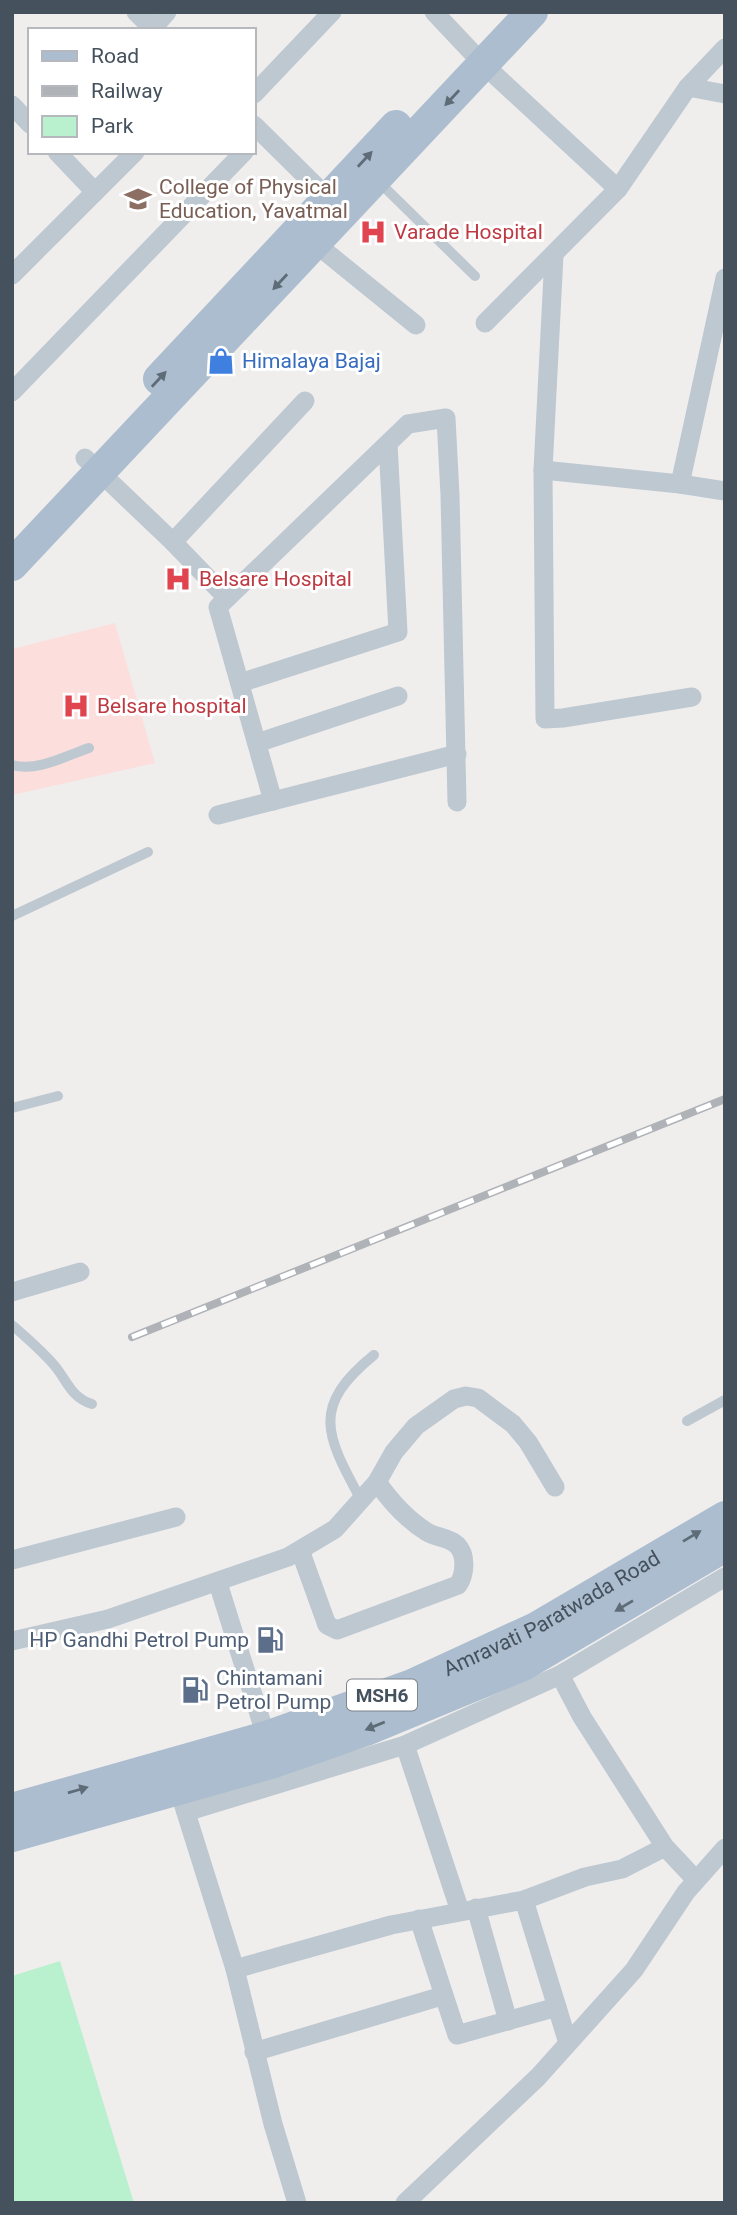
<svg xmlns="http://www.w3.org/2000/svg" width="737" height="2215" font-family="Roboto,sans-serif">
	<rect width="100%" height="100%" fill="#f0eded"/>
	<path fill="#fcdedc" d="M 115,623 L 155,763 L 12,795 L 12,649 Z"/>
	<path fill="#b9f1ce" d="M 60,1961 L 134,2203 L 12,2203 L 12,1976 Z"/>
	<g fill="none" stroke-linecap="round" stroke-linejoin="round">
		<g stroke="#bdc8d1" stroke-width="10">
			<path d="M 379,182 L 475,276"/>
			<path d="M 12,765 C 38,772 65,756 89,748"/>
			<path d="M 12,916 L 148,852"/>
			<path d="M 12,1108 L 58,1096"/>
			<path d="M 12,1325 C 27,1338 41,1350 54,1365 C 67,1380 71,1398 92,1404"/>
			<path d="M 687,1421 L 725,1400"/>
			<path d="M 361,1500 C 326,1435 310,1407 374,1355"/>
		</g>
		<g stroke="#bdc8d1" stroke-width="19">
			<path d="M 136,12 L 154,30"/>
			<path d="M 434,12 L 483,64 L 618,189"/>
			<path d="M 153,28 L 167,12"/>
			<path d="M 688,87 L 725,94"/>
			<path d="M 254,94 L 332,12"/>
			<path d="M 12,105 L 30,124"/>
			<path d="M 254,125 L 335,205"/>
			<path d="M 57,152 L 95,192"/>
			<path d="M 316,244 L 416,325"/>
			<path d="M 554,255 L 543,470 L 545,719 L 563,718 L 692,697"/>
			<path d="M 12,275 L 135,152"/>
			<path d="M 485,323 L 618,189 L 688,87 L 725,48"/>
			<path d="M 12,392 L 244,152"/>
			<path d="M 85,458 L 173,542 L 305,401"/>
			<path d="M 543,470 L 680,484 L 725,491"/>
			<path d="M 680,484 L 725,278"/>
			<path d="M 173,542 L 227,598"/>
			<path d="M 240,683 L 398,632 L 388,444"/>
			<path d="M 257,743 L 398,696"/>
			<path d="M 273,801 L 218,607 L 408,424 L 446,418 L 450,495 L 457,802"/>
			<path d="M 218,815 L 457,754"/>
			<path d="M 12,1292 L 80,1272"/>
			<path d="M 300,1550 L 327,1625 L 337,1630 L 458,1585 C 465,1575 467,1555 457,1545 C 450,1538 435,1537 427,1532 C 406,1519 391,1502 377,1482"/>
			<path d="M 12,1560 L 176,1517"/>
			<path d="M 218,1583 L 269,1746"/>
			<path d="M 12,1641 L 108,1619 L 288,1557 L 335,1529 L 377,1482 L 394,1452 L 416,1426 L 454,1399 L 466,1396 L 478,1398 L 513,1424 L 528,1442 L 555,1487"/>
			<path d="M 560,1675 L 582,1717 L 665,1847 L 696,1880"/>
			<path d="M 405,1745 L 460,1911"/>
			<path d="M 182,1800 L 235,1969 L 273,2124 L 297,2203"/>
			<path d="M 186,1812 L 405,1745 L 560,1675 L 725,1577"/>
			<path d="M 524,1900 L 568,2043"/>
			<path d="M 476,1908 L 508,2021"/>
			<path d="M 419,1919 L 457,2035 L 557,2007"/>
			<path d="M 235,1969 L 391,1925 L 524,1900 L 585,1877 L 622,1869 L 665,1847"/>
			<path d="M 254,2052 L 442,1996"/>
			<path d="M 405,2203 L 538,2077 L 634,1970 L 686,1892 L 725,1848"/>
		</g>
		<g stroke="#abbdce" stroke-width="32">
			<path d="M 159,379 L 396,126"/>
			<path d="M 12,565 L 532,12"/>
			<path id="s1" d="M 12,1809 L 266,1737 L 412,1685 L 536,1628 L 725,1517"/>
			<path d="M 12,1836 L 274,1762 L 366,1730 L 523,1665 L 725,1546"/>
		</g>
		<defs>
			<path id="rail" d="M 132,1337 L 725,1099"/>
		</defs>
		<use href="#rail" stroke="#afb3b8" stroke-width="8"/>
		<use href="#rail" stroke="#fff" stroke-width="5" stroke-dasharray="16" stroke-linecap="butt"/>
	</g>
	<defs><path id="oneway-solid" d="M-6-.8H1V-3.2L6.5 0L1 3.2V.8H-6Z" transform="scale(1.75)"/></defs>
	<g fill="#5e6c78">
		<use href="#oneway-solid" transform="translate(452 98) rotate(133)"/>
		<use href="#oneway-solid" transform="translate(365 159) rotate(-47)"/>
		<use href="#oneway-solid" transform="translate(280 282) rotate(133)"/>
		<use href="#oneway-solid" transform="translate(159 379) rotate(-47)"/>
		<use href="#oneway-solid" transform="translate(692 1536) rotate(-31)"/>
		<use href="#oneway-solid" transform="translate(624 1606) rotate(149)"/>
		<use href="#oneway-solid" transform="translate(375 1726) rotate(158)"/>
		<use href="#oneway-solid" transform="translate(78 1790) rotate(-16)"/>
	</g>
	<defs>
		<symbol id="school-bare" viewBox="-9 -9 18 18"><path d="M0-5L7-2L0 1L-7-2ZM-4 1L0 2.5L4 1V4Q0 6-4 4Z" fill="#8d6e63" stroke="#fff" stroke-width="2.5" paint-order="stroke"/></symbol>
		<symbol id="hospital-bare" viewBox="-9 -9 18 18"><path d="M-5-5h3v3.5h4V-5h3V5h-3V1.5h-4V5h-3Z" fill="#e0444e" stroke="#fff" stroke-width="2.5" paint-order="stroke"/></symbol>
		<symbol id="shop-bare" viewBox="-9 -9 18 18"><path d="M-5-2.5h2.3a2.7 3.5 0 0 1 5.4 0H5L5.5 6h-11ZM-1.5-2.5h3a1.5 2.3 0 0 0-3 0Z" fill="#3f7fe0" stroke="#fff" stroke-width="2.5" paint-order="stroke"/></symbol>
		<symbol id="fuel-bare" viewBox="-9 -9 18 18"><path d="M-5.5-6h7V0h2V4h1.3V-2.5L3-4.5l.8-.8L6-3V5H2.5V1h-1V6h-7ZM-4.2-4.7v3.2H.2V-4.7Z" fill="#5c6f8a" stroke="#fff" stroke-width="2.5" paint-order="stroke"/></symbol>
	</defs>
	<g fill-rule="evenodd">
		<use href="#school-bare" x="119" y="180" width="38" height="38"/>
		<use href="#hospital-bare" x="354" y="213" width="38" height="38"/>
		<use href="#shop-bare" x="202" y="342" width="38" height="38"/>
		<use href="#hospital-bare" x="159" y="560" width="38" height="38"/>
		<use href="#hospital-bare" x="57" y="687" width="38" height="38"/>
		<use href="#fuel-bare" x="251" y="1621" width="38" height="38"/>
		<use href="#fuel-bare" x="176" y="1671" width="38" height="38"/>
	</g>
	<g text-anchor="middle" stroke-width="6" stroke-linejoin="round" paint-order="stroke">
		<rect fill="#fff" stroke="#7d858d" stroke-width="2" x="347" y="1679.5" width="70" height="31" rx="5"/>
		<g font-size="19" font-weight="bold" fill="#45515c">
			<text x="382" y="1702">MSH6</text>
		</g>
		<g font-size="21" fill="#785e54" stroke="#fff" text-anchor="start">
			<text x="159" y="194">College of Physical<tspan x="159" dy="24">Education, Yavatmal</tspan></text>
		</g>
		<g font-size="21" fill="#be3a42" stroke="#fff" text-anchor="start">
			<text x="394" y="239">Varade Hospital</text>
			<text x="199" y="586">Belsare Hospital</text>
			<text x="97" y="713">Belsare hospital</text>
		</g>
		<g font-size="21" fill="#366cbe" stroke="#fff" text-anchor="start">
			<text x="242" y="368">Himalaya Bajaj</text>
		</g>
		<g font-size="21" fill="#45515c" stroke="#fff">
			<text dy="7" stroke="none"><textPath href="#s1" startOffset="576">Amravati Paratwada Road</textPath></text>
		</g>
		<g font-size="21" fill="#4e5e75" stroke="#fff" text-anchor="end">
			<text x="249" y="1647">HP Gandhi Petrol Pump</text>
			<text x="216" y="1685" text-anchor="start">Chintamani<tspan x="216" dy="24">Petrol Pump</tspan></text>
		</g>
	</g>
	<rect width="737" height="2215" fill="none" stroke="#45515c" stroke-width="28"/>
	<rect x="28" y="28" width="228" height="126" fill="#ffffff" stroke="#b5b9be" stroke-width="2"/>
	<rect x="42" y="51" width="35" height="10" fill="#abbdce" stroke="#b5b9be" stroke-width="2"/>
	<text x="91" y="63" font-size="21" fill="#45515c">Road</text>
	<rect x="42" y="86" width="35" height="10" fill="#afb3b8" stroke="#b5b9be" stroke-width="2"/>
	<text x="91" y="98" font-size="21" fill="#45515c">Railway</text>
	<rect x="42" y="116" width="35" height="21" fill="#b9f1ce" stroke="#b5b9be" stroke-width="2"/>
	<text x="91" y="133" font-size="21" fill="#45515c">Park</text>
</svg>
